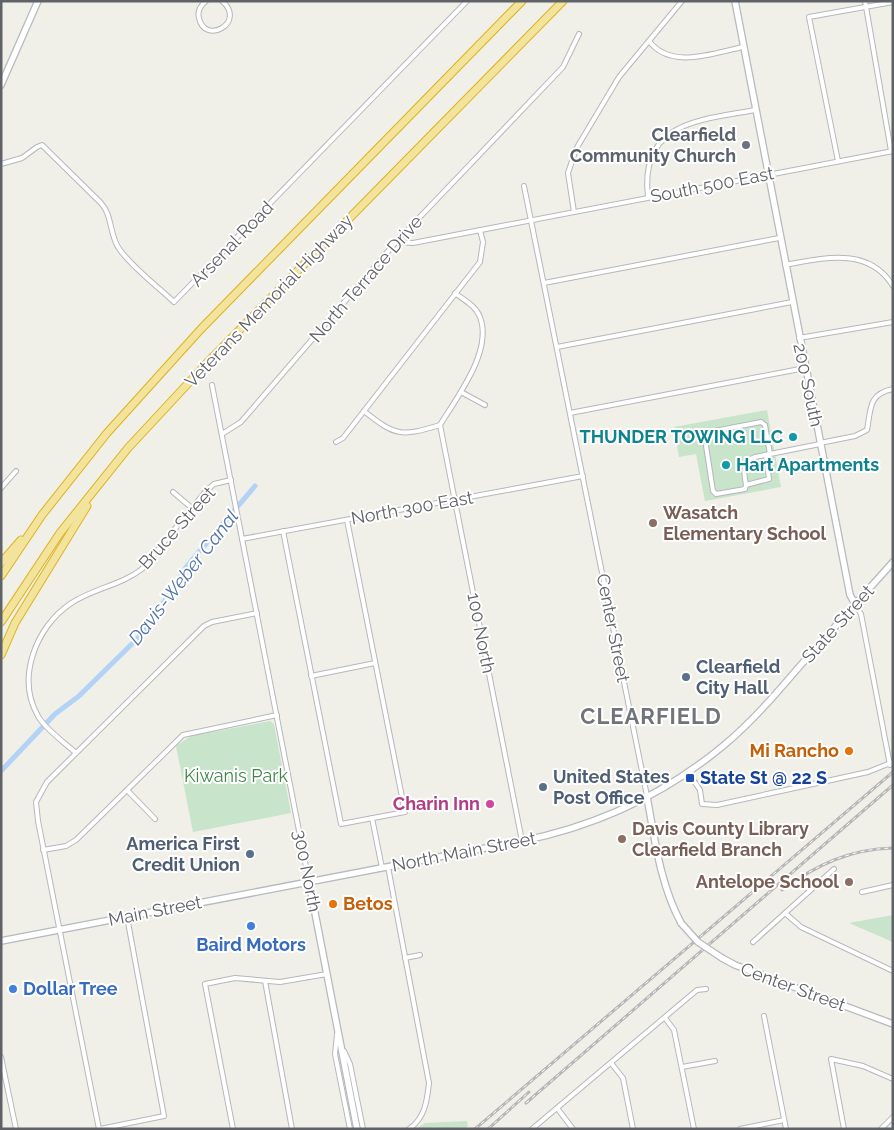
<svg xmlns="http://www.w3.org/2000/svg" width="894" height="1130" font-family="Raleway,sans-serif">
	<rect width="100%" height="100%" fill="#f0efe8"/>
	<g fill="#c8e4ca">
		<path d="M 767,410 L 781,487 L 705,501 L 696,454 L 679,457 L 674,427 Z"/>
		<path d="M 270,721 L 274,724 L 291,813 L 193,832 L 176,746 L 191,736 Z"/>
		<path d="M 893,915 L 893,942 L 849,923 Z"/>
		<path d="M 467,1121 L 468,1126 L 465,1129 L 416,1129 L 425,1123 Z"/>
	</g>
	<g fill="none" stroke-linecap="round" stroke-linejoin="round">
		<path stroke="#b2d2f6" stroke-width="5" d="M 1,771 L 55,714 L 79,696 L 145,631 L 187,566 L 255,486"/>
		<defs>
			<g id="street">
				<path d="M 206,1 C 200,6 197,11 199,18 C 205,46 247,22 222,1"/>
				<path d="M 865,1 L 891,151"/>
				<path d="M 649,41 C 671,70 713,53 743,47"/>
				<path d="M 838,161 L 809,17 L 893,2"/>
				<path d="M 1,164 L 22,158 L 37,147 L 42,145 L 101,203 C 113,216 109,236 120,250 C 134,269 157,286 174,302 L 467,1"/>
				<path d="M 524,186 L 647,796"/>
				<path d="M 648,197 C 639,122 700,120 755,110"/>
				<path d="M 574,212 L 568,173 L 576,149 L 619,77 L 682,1"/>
				<path d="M 396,242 L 413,243 L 893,151"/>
				<path d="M 785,265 C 823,258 869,246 893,286"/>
				<path d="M 544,283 L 779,238"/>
				<path d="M 799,338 L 893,322"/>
				<path d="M 557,347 L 792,302"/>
				<path d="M 212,385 L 309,882"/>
				<path d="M 461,392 L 485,405"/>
				<path d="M 364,411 C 395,436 401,437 440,425 C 457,397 493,351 480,317 C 476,306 464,300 455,293"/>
				<path d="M 570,413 L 805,368"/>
				<path d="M 440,425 L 522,841"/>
				<path d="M 222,434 L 241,422 L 396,242 L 563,67 L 579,34"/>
				<path d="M 336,442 L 343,438 L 480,262 L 483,242 L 480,230"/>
				<path d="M 820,443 L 855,436 L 867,430 C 871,409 868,394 893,389"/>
				<path d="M 766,455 L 769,479 L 746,485 C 744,473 741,462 755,457 L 820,444"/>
				<path d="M 746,485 L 745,489 L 716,494 L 713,491 L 704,433 L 761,422 L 765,425 L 770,454"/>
				<path d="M 1,488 L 16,471"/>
				<path d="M 173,492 L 193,509"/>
				<path d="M 283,531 L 341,824 L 405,812 L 347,520"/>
				<path d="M 242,539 L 583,476"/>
				<path d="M 855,604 L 861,614 L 890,765"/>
				<path d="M 311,676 L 375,663"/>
				<path d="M 76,753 C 65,743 44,728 38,716 C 16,678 36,627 70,604 C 93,588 120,586 142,569 L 206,491 L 214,484 L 231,480"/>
				<path d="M 688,772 L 700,790 L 702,804 L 717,805 L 868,772 L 893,762"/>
				<path d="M 127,790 L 155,819"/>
				<path d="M 372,818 L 382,868"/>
				<path d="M 43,850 L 66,846 L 76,840 L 183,735 L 277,715"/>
				<path d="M 388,867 L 429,1083 C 427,1101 425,1118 409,1129"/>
				<path d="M 862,892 L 893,885"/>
				<path d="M 785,913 L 801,927 L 893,971"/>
				<path d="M 753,942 L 834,869"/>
				<path d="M 405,958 L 420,955"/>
				<path d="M 265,981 L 292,1129"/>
				<path d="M 764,1016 L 786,1129"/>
				<path d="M 665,1018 L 674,1030 L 694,1129"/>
				<path d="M 337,1034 L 335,1054 L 350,1129"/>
				<path d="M 344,1051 L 350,1064 L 363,1129"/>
				<path d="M 1,1057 L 16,1129"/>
				<path d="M 611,1063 L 623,1078 L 633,1129"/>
				<path d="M 682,1067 L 715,1061"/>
				<path d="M 557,1108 L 573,1129"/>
				<path d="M 99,1129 L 38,821 L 36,802 L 47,782 L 204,626 L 212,622 L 257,613"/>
				<path d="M 100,1129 L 164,1116 L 127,917"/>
				<path d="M 233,1129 L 205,984 L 235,978 L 280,982 L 327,974"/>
				<path d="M 532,1129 L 697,990 L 706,989"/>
				<path d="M 740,1129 L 784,1120"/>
				<path d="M 844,1129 L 831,1059 L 863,1066 L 893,1079"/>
				<path d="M 881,1129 L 893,1117"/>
			</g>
			<g id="secondary">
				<path d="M 735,1 L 850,595 L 855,604"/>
				<path d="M 1,85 L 38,1"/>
				<path d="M 647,797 C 655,840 660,884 681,923"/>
				<path d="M 309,882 L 357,1129"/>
				<path d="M 1,941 L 522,841 C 596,826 664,795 723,746 C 751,723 775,695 799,667 C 830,632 862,597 893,562"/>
				<path d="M 722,958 L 735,965 L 893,1024"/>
			</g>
			<g id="highway">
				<path d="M 1,563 L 21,540"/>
				<path d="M 1,576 L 42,515 L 107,433 L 201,329 L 522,1"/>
				<path d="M 1,622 L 60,533 L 128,448 L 208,362 L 563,1"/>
				<path d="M 1,655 L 15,623 L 87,506"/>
			</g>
		</defs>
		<use href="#street" stroke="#b5b7bb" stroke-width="6"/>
		<use href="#secondary" stroke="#b6b9be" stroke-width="8"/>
		<use href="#highway" stroke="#deb21a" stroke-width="9"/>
		<use href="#street" stroke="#fff" stroke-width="4"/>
		<use href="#secondary" stroke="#fff" stroke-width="5.5"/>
		<use href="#highway" stroke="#f2e49d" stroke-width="7"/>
		<defs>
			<g id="rail">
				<path d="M 782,890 C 816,865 850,849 893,848"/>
				<path d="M 526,1103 L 893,785"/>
				<path d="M 475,1129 L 893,772"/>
				<path d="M 488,1129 L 529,1092"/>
			</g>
		</defs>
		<use href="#rail" stroke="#b6b6b7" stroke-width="3"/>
		<use href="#rail" stroke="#fff" stroke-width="1" stroke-dasharray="4" stroke-linecap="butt"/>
		<defs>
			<path id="secondary-bridge" d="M 681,923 L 698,942 L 722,958"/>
		</defs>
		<use href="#secondary-bridge" stroke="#b6b9be" stroke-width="8" stroke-linecap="butt"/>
		<use href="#secondary-bridge" stroke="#fff" stroke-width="5.5"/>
	</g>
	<circle fill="#6b7280" stroke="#fff" stroke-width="2" cx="746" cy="145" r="5"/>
	<g fill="#0f9aa8" stroke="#fff" stroke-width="2">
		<circle cx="793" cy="437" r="5"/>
		<circle cx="726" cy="465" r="5"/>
	</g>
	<g fill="#8d6e63" stroke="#fff" stroke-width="2">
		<circle cx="653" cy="523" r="5"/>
		<circle cx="622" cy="839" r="5"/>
		<circle cx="849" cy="882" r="5"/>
	</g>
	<g fill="#5c6f8a" stroke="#fff" stroke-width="2">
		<circle cx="686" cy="677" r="5"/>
		<circle cx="543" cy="787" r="5"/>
		<circle cx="250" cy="854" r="5"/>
	</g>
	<g fill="#e8710a" stroke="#fff" stroke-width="2">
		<circle cx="849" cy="751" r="5"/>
		<circle cx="333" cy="904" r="5"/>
	</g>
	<rect fill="#1a4fb4" stroke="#fff" stroke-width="2" x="685" y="773" width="10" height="10" rx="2.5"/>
	<circle fill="#d1479c" stroke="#fff" stroke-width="2" cx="490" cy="804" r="5"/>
	<g fill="#3f7fe0" stroke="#fff" stroke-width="2">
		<circle cx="251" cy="926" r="5"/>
		<circle cx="13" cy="989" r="5"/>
	</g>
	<g text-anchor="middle" stroke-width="4" stroke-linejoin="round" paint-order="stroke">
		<g font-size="18" font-weight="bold" fill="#5b616d" stroke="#fff" text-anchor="end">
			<text x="736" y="141">Clearfield<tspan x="736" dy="21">Community Church</tspan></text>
		</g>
		<g font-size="18" fill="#5f6267" stroke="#fff">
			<text transform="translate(712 185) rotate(-11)" y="6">South 500 East</text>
			<text transform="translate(232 244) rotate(-46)" y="6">Arsenal Road</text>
			<text transform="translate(366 279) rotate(-49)" y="6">North Terrace Drive</text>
			<text transform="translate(269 301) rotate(-46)" y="6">Veterans Memorial Highway</text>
			<text transform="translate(808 385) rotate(78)" y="6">200 South</text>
			<text transform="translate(412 508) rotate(-10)" y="6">North 300 East</text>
			<text transform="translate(177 528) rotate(-48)" y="6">Bruce Street</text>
			<text transform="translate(838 624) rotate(-48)" y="6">State Street</text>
			<text transform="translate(613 628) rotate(79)" y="6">Center Street</text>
			<text transform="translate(481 633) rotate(79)" y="6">100 North</text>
			<text transform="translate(464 852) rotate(-11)" y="6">North Main Street</text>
			<text transform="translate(307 871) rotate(79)" y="6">300 North</text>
			<text transform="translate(155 911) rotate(-11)" y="6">Main Street</text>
			<text transform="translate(793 987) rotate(20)" y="6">Center Street</text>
		</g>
		<g font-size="18" font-weight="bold" fill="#0d838f" stroke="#fff" text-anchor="end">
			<text x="783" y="443">THUNDER TOWING LLC</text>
			<text x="736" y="471" text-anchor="start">Hart Apartments</text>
		</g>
		<g font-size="18" font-weight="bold" fill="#785e54" stroke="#fff" text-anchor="start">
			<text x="663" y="519">Wasatch<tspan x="663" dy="21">Elementary School</tspan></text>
			<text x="632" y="835">Davis County Library<tspan x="632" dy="21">Clearfield Branch</tspan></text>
			<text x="839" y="888" text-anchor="end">Antelope School</text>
		</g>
		<g font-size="18" font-weight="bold" fill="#4e5e75" stroke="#fff" text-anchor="start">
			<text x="696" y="673">Clearfield<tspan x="696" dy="21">City Hall</tspan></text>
			<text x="553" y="783">United States<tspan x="553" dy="21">Post Office</tspan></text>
			<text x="240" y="850" text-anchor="end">America First<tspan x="240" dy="21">Credit Union</tspan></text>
		</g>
		<g font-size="18" font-weight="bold" fill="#c56008" stroke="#fff" text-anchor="end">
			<text x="839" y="757">Mi Rancho</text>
			<text x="343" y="910" text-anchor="start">Betos</text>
		</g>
		<g font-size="18" fill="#41844a" stroke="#fff">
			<text x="236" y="782">Kiwanis Park</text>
		</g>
		<g font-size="18" font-weight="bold" fill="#164399" stroke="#fff" text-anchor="start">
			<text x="700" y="784">State St @ 22 S</text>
		</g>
		<g font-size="18" font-weight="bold" fill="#b23c85" stroke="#fff" text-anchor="end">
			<text x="480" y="810">Charin Inn</text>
		</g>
		<g font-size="18" font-weight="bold" fill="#366cbe" stroke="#fff">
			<text x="251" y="951">Baird Motors</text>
			<text x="23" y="995" text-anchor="start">Dollar Tree</text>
		</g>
		<g font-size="19" font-style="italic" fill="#4f72a7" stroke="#fff">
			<text transform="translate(183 577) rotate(-52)" y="7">Davis-Weber Canal</text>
		</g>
		<g font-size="22" font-weight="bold" letter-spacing="1" fill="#717478" stroke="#fff">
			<text x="651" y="724">CLEARFIELD</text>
		</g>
	</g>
	<rect width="894" height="1130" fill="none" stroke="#5f6267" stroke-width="5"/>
</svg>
